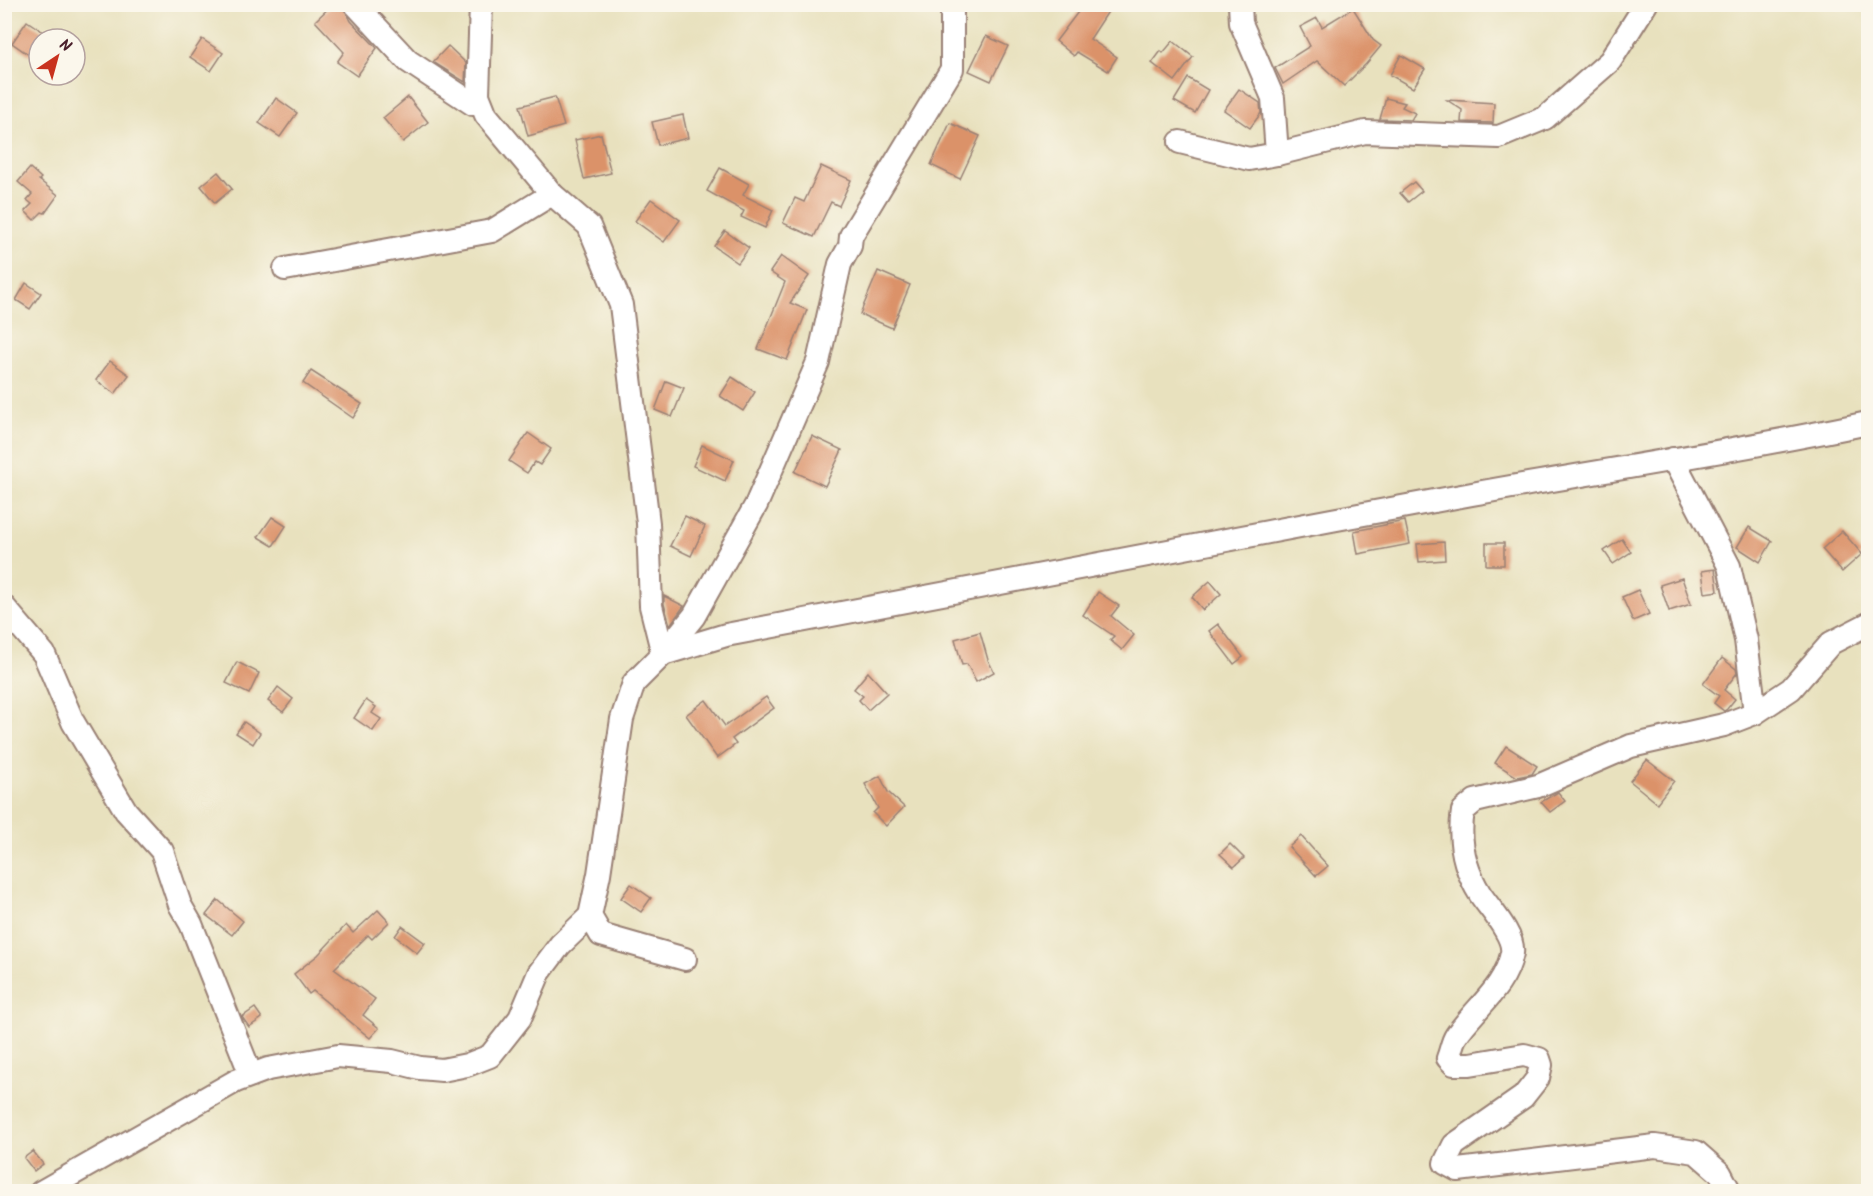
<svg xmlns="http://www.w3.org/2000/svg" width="1873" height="1196" font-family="Kalam,sans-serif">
	<rect width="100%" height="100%" fill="#fbf7ec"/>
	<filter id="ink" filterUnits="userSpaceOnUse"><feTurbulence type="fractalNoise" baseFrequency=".0167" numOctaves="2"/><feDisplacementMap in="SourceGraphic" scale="12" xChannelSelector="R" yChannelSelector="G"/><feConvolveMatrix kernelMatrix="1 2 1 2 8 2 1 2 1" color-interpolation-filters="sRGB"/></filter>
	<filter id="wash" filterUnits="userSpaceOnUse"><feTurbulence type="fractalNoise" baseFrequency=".008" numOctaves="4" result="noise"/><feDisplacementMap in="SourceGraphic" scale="24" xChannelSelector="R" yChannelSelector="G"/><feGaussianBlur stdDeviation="1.35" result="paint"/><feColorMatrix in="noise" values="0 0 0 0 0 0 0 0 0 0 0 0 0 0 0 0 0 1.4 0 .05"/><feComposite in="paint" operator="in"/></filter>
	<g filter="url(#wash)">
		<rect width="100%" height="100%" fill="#e8e1be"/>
		<g id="blocks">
			<g fill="#db9269">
				<path d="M 333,4 L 342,4 L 351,21 L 377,48 L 357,76 L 337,62 L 344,52 L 315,21 Z"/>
				<path d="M 1084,4 L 1113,4 L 1090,39 L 1117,57 L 1108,71 L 1077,52 L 1074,56 L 1056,41 Z"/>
				<path d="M 1353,8 L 1373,40 L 1381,46 L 1366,64 L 1344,86 L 1317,61 L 1283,84 L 1275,68 L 1310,46 L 1300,27 L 1317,18 L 1322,27 Z"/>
				<path d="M 27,21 L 43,32 L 39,38 L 39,62 L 12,43 Z"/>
				<path d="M 986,36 L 1008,46 L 991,81 L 969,71 Z"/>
				<path d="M 202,39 L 223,53 L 211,71 L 190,57 Z"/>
				<path d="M 1173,41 L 1193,57 L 1175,81 L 1152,63 L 1161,51 L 1163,53 Z"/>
				<path d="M 448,46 L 466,63 L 465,82 L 433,62 Z"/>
				<path d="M 1401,55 L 1425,69 L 1413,88 L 1390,75 Z"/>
				<path d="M 1188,78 L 1208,90 L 1195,113 L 1174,101 Z"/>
				<path d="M 1239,89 L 1260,103 L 1261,113 L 1250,128 L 1224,110 Z"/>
				<path d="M 408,97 L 428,122 L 403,142 L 383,118 Z"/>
				<path d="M 555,97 L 564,126 L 528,136 L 520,106 Z"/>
				<path d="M 276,98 L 297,113 L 280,137 L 259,123 Z"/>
				<path d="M 1386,98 L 1405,103 L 1402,107 L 1415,113 L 1411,120 L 1380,119 Z"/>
				<path d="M 1447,100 L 1494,103 L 1493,123 L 1461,122 L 1462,110 Z"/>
				<path d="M 683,115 L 688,138 L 658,145 L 652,122 Z"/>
				<path d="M 950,123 L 980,136 L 960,179 L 931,165 Z"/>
				<path d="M 601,134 L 611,173 L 584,179 L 575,140 Z"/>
				<path d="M 821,166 L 851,180 L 839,206 L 831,202 L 814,237 L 783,223 L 795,198 L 804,202 Z"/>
				<path d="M 30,168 L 41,178 L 39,180 L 58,195 L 45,213 L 42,212 L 34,220 L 25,211 L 32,204 L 27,200 L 32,194 L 18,182 Z"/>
				<path d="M 720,168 L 749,184 L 743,195 L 773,210 L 765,228 L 741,217 L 744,211 L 707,191 Z"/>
				<path d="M 218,172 L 232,189 L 215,203 L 201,186 Z"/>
				<path d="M 1414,182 L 1422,191 L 1408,202 L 1400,193 Z"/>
				<path d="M 651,199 L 680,220 L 664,242 L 635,221 Z"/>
				<path d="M 725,231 L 749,248 L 738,263 L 714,246 Z"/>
				<path d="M 781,256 L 809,276 L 790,303 L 807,310 L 787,360 L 758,349 L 785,282 L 770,272 Z"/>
				<path d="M 878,271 L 910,285 L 892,328 L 860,314 Z"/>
				<path d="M 26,283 L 41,293 L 30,309 L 16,300 Z"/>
				<path d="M 110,361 L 129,375 L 115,394 L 96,380 Z"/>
				<path d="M 311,371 L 362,404 L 353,418 L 303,383 Z"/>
				<path d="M 732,377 L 755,392 L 743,411 L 720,396 Z"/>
				<path d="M 666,381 L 684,388 L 672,417 L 655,410 Z"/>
				<path d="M 528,433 L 551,449 L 540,465 L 535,462 L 527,473 L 509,461 Z"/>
				<path d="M 812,436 L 842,450 L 825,486 L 795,472 Z"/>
				<path d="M 702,445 L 734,460 L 725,481 L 693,466 Z"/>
				<path d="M 685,516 L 705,526 L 691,556 L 670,546 Z"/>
				<path d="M 272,517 L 286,526 L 273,546 L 258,537 Z"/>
				<path d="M 1405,521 L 1410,544 L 1358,554 L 1354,531 Z"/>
				<path d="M 1749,527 L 1772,541 L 1760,562 L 1737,547 Z"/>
				<path d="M 1842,531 L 1862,554 L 1842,572 L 1822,549 Z"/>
				<path d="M 1622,539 L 1631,552 L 1613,564 L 1604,551 Z"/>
				<path d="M 1444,542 L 1445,560 L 1419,562 L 1417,544 Z"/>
				<rect x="1486" y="543" width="18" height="22"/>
				<path d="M 1715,569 L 1718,591 L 1705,593 L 1702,571 Z"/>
				<path d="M 1682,578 L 1691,604 L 1669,611 L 1660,585 Z"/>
				<path d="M 1210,581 L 1221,594 L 1203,610 L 1192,597 Z"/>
				<path d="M 1638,590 L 1649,614 L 1633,621 L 1622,597 Z"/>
				<path d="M 1098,592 L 1119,606 L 1111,616 L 1134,635 L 1122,650 L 1110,640 L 1114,636 L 1083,615 Z"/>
				<path d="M 664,596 L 684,606 L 670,625 L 664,604 Z"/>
				<path d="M 1218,624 L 1243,657 L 1234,664 L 1209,631 Z"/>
				<path d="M 980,632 L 988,660 L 994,672 L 976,682 L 967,664 L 962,665 L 955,639 Z"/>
				<path d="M 1722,658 L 1736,669 L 1737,673 L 1724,690 L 1735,699 L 1727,709 L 1724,711 L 1714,703 L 1719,696 L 1703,684 Z"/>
				<path d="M 237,662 L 259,673 L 249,694 L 226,683 Z"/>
				<path d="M 868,672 L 887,693 L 868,710 L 859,700 L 863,696 L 854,689 Z"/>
				<path d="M 278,687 L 293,699 L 283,712 L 268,701 Z"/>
				<path d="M 766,697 L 774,708 L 732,739 L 736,744 L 717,758 L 686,715 L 706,700 L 725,726 Z"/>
				<path d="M 366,700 L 376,707 L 372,713 L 381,719 L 373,731 L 354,718 Z"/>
				<path d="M 244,722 L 260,733 L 253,744 L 236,733 Z"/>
				<path d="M 1506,746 L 1537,766 L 1532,774 L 1517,777 L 1495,763 Z"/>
				<path d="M 1647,760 L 1674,781 L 1657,803 L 1630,781 Z"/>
				<path d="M 880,776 L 888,792 L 904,807 L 886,826 L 873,813 L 878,808 L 865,784 Z"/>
				<path d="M 1558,792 L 1565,801 L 1550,812 L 1541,802 Z"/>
				<path d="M 1301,836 L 1328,866 L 1316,876 L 1289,847 Z"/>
				<path d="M 1230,844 L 1244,858 L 1234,867 L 1220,854 Z"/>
				<path d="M 631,884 L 651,898 L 641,912 L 621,898 Z"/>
				<path d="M 218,900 L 243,921 L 232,935 L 206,915 Z"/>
				<path d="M 378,910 L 389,922 L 372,939 L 368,935 L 334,969 L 375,999 L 363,1015 L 379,1028 L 370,1038 L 313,991 L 309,994 L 294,974 L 318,955 L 346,925 L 353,933 Z"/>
				<path d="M 402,926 L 425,943 L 417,953 L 395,936 Z"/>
				<path d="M 255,1008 L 262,1018 L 249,1027 L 242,1017 Z"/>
				<path d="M 33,1151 L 43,1164 L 34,1171 L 24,1158 Z"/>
			</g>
		</g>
	</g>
	<g filter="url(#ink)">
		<use href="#blocks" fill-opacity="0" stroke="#998074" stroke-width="1.5"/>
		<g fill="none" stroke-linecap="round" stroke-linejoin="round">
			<defs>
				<g id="minor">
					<path d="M 355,4 L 408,61 L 473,104 L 478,95"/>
					<path d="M 481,4 L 478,95 L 486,115 L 552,194 L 589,226 L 621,305 L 648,523 L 651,606 L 663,654 L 694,616 L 756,505 L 818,362 L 840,264 L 850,246 L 851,236 L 952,69 L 952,4"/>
					<path d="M 1240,4 L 1241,23 L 1273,98 L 1277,154"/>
					<path d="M 1180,142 L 1249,159 L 1277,154 L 1365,132 L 1499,137 L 1545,118 L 1610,61 L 1646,4"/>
					<path d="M 285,269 L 492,231 L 552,194"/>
					<path d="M 1673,459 L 1729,566 L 1746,640 L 1755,713"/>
					<path d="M 4,607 L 44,654 L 73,722 L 126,811 L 162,851 L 180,905 L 191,924 L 251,1075"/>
					<path d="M 590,916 L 601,935 L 685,959"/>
					<path d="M 41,1192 L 236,1081 L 268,1069 L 338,1056 L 392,1061 L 420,1068 L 442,1070 L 467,1065 L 490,1056 L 520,1018 L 539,973 L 560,945 L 590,916 L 599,874 L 622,719 L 634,683 L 663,654 L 726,635 C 974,587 1223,540 1472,494 C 1604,470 1737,451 1868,423"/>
					<path d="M 1730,1192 L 1720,1173 L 1696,1152 L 1655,1146 L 1458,1170 L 1445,1163 L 1454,1145 L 1523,1097 L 1538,1078 L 1541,1065 L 1539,1059 L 1524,1055 L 1470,1064 L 1454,1064 L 1448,1058 C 1451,1051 1452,1042 1456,1036 C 1474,1009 1506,987 1512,953 C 1515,935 1489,908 1480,894 C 1464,868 1458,841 1463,811 L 1475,801 L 1538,786 L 1631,746 L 1724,725 L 1755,713 L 1791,689 L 1831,643 L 1868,624"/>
				</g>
			</defs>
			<use href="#minor" stroke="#998074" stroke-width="26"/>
			<use href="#minor" stroke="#fff" stroke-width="22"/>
		</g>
	</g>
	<rect width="1873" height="1196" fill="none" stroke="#fbf7ec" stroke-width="24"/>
	<g transform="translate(57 57) rotate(36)"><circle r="28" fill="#fbf7ec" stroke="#b4a19f" stroke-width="1.5"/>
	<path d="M0-4.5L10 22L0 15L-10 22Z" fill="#c8321e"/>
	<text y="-9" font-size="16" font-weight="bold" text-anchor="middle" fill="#4a1f2b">N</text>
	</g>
</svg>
